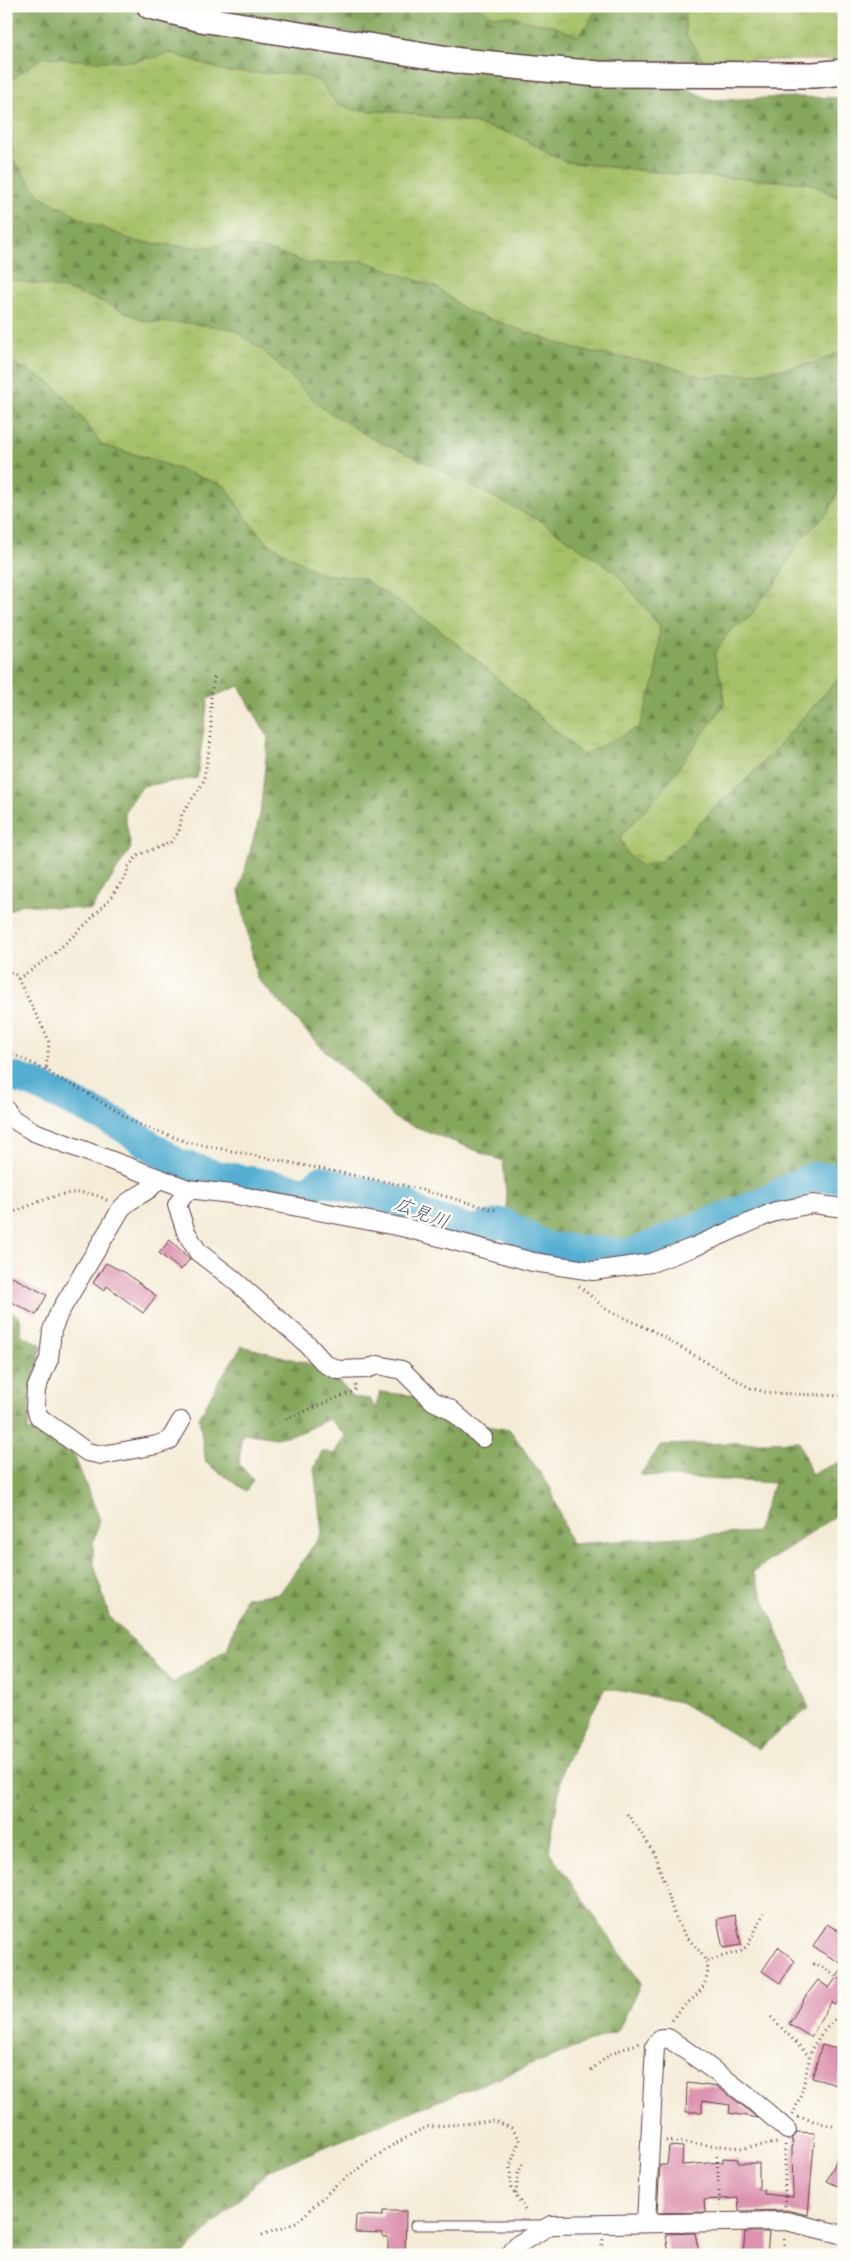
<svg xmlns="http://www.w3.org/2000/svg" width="850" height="2261" font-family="'Indie Flower','Klee One',sans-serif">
	<defs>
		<pattern id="grass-tufts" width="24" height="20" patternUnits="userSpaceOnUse" patternTransform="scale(1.25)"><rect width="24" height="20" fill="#a6c167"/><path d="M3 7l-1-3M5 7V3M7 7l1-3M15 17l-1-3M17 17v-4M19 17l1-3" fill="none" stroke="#90a55a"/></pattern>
		<pattern id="forest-firs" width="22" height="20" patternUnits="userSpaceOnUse" patternTransform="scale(1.25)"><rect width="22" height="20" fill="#84a75c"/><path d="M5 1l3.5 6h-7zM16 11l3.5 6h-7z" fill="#6e874c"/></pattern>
	</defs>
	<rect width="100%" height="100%" fill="#fdfcf7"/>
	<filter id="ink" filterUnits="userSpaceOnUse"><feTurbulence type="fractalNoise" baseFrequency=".02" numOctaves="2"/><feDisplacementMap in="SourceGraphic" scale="10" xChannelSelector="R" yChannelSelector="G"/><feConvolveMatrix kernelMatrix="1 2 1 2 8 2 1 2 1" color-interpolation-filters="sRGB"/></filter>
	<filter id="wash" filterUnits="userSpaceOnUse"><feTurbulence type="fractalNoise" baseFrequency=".0096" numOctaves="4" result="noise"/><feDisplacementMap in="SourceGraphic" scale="20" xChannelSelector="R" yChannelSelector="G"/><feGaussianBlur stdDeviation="1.12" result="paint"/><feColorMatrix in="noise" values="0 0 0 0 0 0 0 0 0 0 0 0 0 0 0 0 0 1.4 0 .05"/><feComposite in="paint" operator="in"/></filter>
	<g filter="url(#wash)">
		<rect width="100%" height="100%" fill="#f4ecd7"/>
		<g fill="url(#grass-tufts)" stroke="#787049">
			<path d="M 184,6 L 842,6 L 844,60 L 704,60 L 687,63 L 603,61 Z"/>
			<path d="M 6,47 L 134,61 L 172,53 L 228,72 L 299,74 L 320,81 L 335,102 L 355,110 L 399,112 L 469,122 L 516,135 L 566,162 L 674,174 L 809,183 L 844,200 L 844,672 L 771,754 L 742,784 L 718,803 L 684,841 L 661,862 L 641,866 L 628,855 L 583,755 L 472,656 L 435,626 L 362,578 L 321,574 L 268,543 L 246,518 L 225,486 L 147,458 L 102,445 L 73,406 L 52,384 L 6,359 Z"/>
		</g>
		<g fill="url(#forest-firs)" stroke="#676344">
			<path d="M 6,6 L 120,6 L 309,48 L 676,84 L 711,100 L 797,97 L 844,98 L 844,200 L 809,183 L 674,174 L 566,162 L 516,135 L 469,122 L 399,112 L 355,110 L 335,102 L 320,81 L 299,74 L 228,72 L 172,53 L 134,61 L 89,61 L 43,57 L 9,81 L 13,159 L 39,195 L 83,220 L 138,242 L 202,248 L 233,243 L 276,252 L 311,264 L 364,261 L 438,288 L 467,311 L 575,349 L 664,365 L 704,377 L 757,373 L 814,363 L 844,350 L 844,477 L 829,512 L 798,542 L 776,583 L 761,600 L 749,618 L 730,630 L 714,655 L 723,686 L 724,705 L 661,792 L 619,838 L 628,855 L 640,866 L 661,861 L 684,841 L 718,803 L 742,784 L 771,754 L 844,672 L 844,1170 L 832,1168 L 799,1173 L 633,1243 L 555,1241 L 508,1215 L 503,1161 L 396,1119 L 318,1044 L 257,978 L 239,891 L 260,815 L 268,737 L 239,686 L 208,699 L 197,778 L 143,786 L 124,812 L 131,848 L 91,910 L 21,904 L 6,913 L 6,359 L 52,384 L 73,406 L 102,445 L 147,458 L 225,486 L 246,518 L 268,543 L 320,574 L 362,578 L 435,626 L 472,656 L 583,755 L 639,727 L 656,677 L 660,626 L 615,572 L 542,522 L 423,461 L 369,437 L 321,407 L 264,351 L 233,329 L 189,323 L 147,322 L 103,302 L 65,289 L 6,279 Z"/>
			<path d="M 184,6 L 476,6 L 493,16 L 514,16 L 530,22 L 552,25 L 578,36 L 589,23 L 598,6 L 684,6 L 686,35 L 704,60 L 687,63 L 516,58 Z"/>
			<path d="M 6,1309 L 20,1317 L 21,1335 L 42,1345 L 30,1395 L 28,1431 L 49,1432 L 74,1455 L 100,1520 L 93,1542 L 93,1561 L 109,1616 L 173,1683 L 227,1649 L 245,1598 L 280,1593 L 322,1533 L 314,1469 L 322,1451 L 334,1454 L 345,1435 L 329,1419 L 299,1433 L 276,1438 L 244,1433 L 241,1440 L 239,1464 L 253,1480 L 246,1491 L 206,1463 L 199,1418 L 217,1384 L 242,1346 L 329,1369 L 352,1397 L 370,1399 L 375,1409 L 380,1392 L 426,1397 L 449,1419 L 510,1430 L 550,1487 L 571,1544 L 756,1532 L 774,1483 L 640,1475 L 661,1445 L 799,1441 L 811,1474 L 844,1460 L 844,1510 L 753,1572 L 809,1708 L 758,1749 L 680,1702 L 605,1688 L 563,1768 L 549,1851 L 641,1983 L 618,2031 L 415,2110 L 269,2170 L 183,2255 L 6,2255 Z"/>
		</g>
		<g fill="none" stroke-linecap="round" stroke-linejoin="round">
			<path stroke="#53aed1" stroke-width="30" d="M 6,1075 L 33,1083 L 118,1124 L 177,1163 L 216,1175 L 306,1191 L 322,1180 L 404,1203 L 423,1215 L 472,1230 L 503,1223 L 547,1247 L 630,1254 L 765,1201 L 812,1177 L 844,1178"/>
		</g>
		<g id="blocks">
			<g fill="#dd93b0">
				<path d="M 170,1240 L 190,1259 L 181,1270 L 159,1253 Z"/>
				<path d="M 106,1263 L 126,1273 L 156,1296 L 143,1313 L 107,1286 L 104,1291 L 93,1283 Z"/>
				<path d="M 12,1277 L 47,1295 L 36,1315 L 6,1299 L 6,1289 Z"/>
				<path d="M 735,1915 L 741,1945 L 723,1948 L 717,1919 Z"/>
				<path d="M 827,1924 L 844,1934 L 844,1965 L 813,1947 Z"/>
				<path d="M 778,1947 L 795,1961 L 780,1983 L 762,1971 Z"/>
				<path d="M 844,1967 L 844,1993 L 835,2005 L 831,2002 L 811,2037 L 789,2024 L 805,1997 L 818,1980 L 829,1988 Z"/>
				<path d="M 822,2045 L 844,2051 L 844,2062 L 837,2085 L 812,2078 Z"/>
				<path d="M 687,2083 L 718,2087 L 758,2118 L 729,2113 L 730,2105 L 702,2101 L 702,2112 L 686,2112 Z"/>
				<path d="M 797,2132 L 815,2133 L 808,2215 L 786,2210 L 739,2211 L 738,2198 L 704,2200 L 705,2212 L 657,2213 L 660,2165 L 667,2165 L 669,2146 L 683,2147 L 682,2165 L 723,2162 L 723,2158 L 738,2159 L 738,2163 L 759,2163 L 759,2190 L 764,2190 L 764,2194 L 793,2197 L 792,2150 L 793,2138 Z"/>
				<path d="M 844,2144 L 844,2178 L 840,2187 L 827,2181 Z"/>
				<path d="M 383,2211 L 406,2211 L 405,2255 L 388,2255 L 388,2237 L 383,2237 L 383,2233 L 355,2232 L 356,2215 L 383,2216 Z"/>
				<path d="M 745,2232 L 769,2232 L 767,2255 L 743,2255 Z"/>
				<path d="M 695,2233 L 699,2252 L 669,2255 L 666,2234 Z"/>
			</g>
		</g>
	</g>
	<g filter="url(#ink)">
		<use href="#blocks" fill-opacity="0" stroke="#643e45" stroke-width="1"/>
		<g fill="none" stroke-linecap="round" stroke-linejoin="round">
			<defs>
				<path id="lane" d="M 415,2225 L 545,2225"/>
				<g id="street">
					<path d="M 6,1109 L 11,1118 L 34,1132 L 188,1189 L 231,1194 L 406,1228 L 533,1262 L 593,1271 L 651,1263 L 694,1247 L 776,1211 L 813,1204 L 844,1208"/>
					<path d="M 158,1178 C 149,1195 132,1195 121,1209 L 59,1313 L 52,1330 L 49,1359 L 36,1389 L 35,1407 L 39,1417 L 87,1452 L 102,1455 L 157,1445 L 170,1440 L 181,1421"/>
					<path d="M 188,1189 L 177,1205 L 186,1232 L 198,1252 L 233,1279 L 308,1345 L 325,1364 L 338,1370 L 366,1369 L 378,1365 L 402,1370 L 433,1401 L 450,1409 L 483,1438"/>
					<path d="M 646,2223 L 655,2046 L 661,2038 L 668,2038 C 710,2067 749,2095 787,2130"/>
					<path d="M 510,2255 L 517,2245 L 551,2225 L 786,2221 L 844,2235"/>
				</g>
				<path id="secondary" d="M 150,6 L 201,19 L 461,61 L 598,74 L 814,75 L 844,72"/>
			</defs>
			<use href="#lane" stroke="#643e45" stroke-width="11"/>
			<use href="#street" stroke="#643e45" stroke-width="20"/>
			<use href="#secondary" stroke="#643e45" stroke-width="28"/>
			<g stroke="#643e45" stroke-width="3" stroke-dasharray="1 4" stroke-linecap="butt">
				<path d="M 6,970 L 16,975 L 47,1036 L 49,1044 L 46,1070 L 6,1051"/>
				<path d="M 18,979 L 54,954 L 86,924 L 108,901 L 127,874 L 128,867 L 138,855 L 170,843 L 179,832 L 182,814 L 203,783 L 211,740 L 211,694 L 215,675"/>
				<path d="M 46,1068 L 54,1076 L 77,1087 L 138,1124 L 187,1142 L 407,1186 L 496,1210"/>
				<path d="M 6,1215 C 37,1204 75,1180 108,1201"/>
				<path d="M 579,1286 L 607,1310 L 653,1331 L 750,1388 L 769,1393 L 844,1396"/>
				<path d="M 286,1419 L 354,1391 L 357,1388 L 355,1384"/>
				<path d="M 627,1814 C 637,1828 650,1843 656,1859 C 665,1882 669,1906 681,1928 C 690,1945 712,1957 707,1976 C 701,2001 677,2004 671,2024"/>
				<path d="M 707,1961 L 741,1951 L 748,1945 L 764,1913"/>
				<path d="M 813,1964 L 824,1968 L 844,1982"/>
				<path d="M 771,2017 L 809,2056"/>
				<path d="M 591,2070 L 612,2053 L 640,2043"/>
				<path d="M 793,2115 L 802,2091 L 812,2048 L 822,2033 L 844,2010"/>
				<path d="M 798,2117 L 836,2127"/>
				<path d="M 666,2141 L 743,2148 L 777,2143"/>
				<path d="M 785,2145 L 785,2206"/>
				<path d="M 717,2156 L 720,2206"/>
				<path d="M 516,2194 L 518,2173 L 524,2162"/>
				<path d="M 262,2235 L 296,2223 L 335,2186 L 391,2146 L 426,2127 L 495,2121 L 511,2128 L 520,2139 L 510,2166 L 511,2187 L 527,2213"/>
				<path d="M 600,2255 L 603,2239"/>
				<path d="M 784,2255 L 784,2237"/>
			</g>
			<use href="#lane" stroke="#fff" stroke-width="9"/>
			<use href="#street" stroke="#fff" stroke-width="18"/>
			<use href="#secondary" stroke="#fff" stroke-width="25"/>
		</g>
	</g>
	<g text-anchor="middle" stroke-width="5" stroke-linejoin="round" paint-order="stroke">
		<g font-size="19" font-style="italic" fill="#4e586d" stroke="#fdfcf7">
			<text transform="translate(422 1212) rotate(21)" y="7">広見川</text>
		</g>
	</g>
	<rect width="850" height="2261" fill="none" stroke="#fdfcf7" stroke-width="25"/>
</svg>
